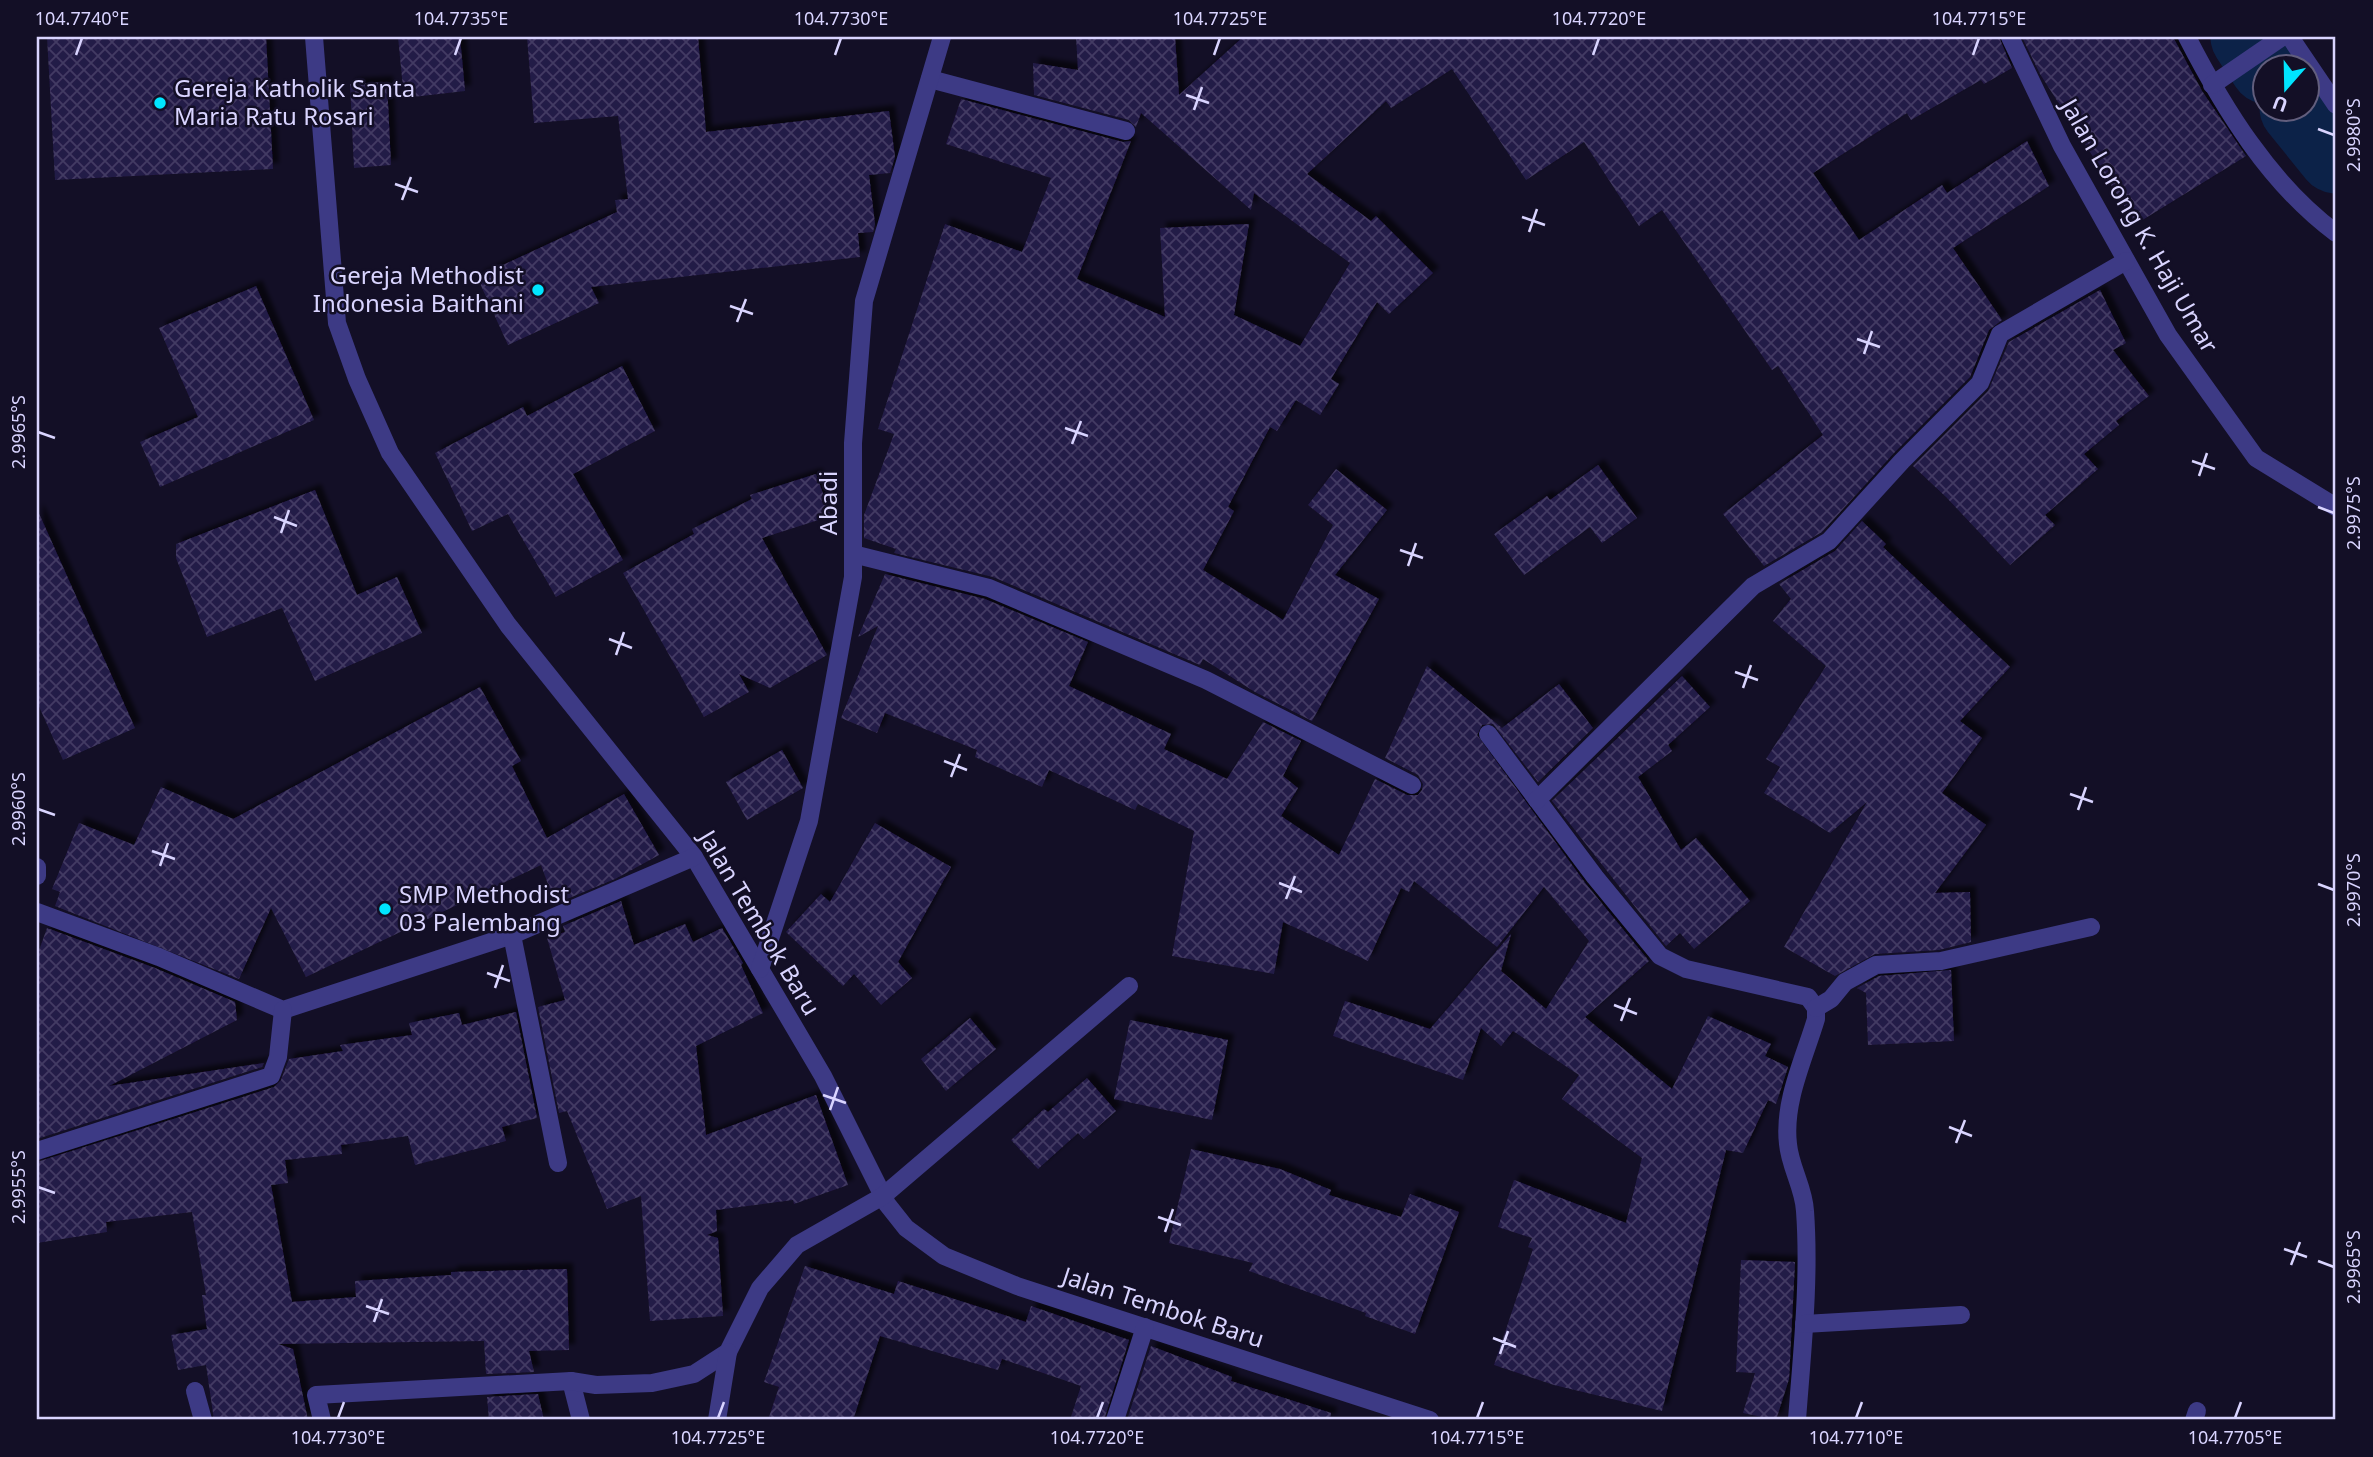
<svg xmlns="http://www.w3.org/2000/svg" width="2373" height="1457" font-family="'Noto Sans',sans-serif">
	<defs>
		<pattern id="building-cross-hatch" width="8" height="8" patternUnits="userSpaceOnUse" patternTransform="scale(1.75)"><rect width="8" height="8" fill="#241b47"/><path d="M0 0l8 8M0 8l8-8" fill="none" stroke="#433b63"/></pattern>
		<filter id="shadow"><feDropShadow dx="6" dy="-6" stdDeviation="2" flood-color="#0009"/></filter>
	</defs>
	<rect width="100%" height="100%" fill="#130f26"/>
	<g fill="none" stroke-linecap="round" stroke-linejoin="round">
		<g stroke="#0c2248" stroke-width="77">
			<path d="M 2249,37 L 2268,66"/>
			<path d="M 2298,108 L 2336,155"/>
		</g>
	</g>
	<g fill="url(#building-cross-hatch)" filter="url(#shadow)">
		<path d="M 47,37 L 266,37 L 273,169 L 55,180 Z"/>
		<path d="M 398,37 L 460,37 L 465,91 L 404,98 Z"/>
		<path d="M 527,37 L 698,37 L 706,132 L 889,111 L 895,157 L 890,173 L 869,175 L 875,224 L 873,232 L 858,233 L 860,257 L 591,287 L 599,303 L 508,345 L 477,277 L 617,212 L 615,200 L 628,199 L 618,116 L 534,123 Z"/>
		<path d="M 1076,37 L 1175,37 L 1179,95 L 1243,37 L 1999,37 L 2012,68 L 1984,84 L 1981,80 L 1911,120 L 1907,113 L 1813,173 L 1859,240 L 1942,185 L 1947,193 L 2027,141 L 2049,186 L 1953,248 L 2002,320 L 1989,330 L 1970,377 L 1894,453 L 1822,532 L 1764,566 L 1723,514 L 1823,435 L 1778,366 L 1772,370 L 1662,210 L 1639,226 L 1584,142 L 1526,180 L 1452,69 L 1391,108 L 1386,101 L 1307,174 L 1371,221 L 1376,216 L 1433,273 L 1389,314 L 1377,302 L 1331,379 L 1339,384 L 1320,415 L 1296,400 L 1277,431 L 1270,427 L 1228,507 L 1234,511 L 1203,570 L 1283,620 L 1333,525 L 1308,505 L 1336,469 L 1387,510 L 1335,575 L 1379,599 L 1312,721 L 1255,692 L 1203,659 L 1200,665 L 993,577 L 894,553 L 896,549 L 864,538 L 864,515 L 894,434 L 878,429 L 945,224 L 1022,252 L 1051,178 L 946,144 L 961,99 L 1123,142 L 1131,141 L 1077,279 L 1165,317 L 1160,228 L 1249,224 L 1234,315 L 1300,346 L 1350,263 L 1254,193 L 1251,210 L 1141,113 L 1136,127 L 1129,120 L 1034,95 L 1033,63 L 1078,70 Z"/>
		<path d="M 2022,37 L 2173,37 L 2202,91 L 2246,156 L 2136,224 L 2040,74 Z"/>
		<path d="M 387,82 L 391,165 L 354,168 L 350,84 Z"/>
		<path d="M 256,286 L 314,420 L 160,487 L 140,442 L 198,417 L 159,328 Z"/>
		<path d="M 2100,290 L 2126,343 L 2113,350 L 2149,396 L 2116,421 L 2119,425 L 2084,454 L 2098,469 L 2045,515 L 2055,525 L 2010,565 L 1946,497 L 1913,466 L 1988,391 L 2009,342 Z"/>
		<path d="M 622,366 L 655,431 L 573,474 L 623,560 L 556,597 L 508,514 L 472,531 L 435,453 L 523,407 L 527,416 Z"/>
		<path d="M 1598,465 L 1637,518 L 1602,543 L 1590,527 L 1524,575 L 1494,534 L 1547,496 L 1550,500 Z"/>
		<path d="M 816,474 L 831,516 L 762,538 L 827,655 L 770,688 L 739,674 L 749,692 L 704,717 L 623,573 L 694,534 L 692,529 L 752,499 L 750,495 Z"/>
		<path d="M 315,490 L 357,595 L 397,577 L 422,633 L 315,681 L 282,608 L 207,637 L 176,558 L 176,544 Z"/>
		<path d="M 37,509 L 135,728 L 63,760 L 37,702 Z"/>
		<path d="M 1862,521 L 1886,544 L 1883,547 L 2010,667 L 1960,721 L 1982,738 L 1942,793 L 1986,825 L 1935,893 L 1970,892 L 1971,942 L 1939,950 L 1875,954 L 1835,976 L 1784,947 L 1867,802 L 1830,833 L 1764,793 L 1780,767 L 1766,759 L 1826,666 L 1773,621 L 1791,599 L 1779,584 L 1835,551 Z"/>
		<path d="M 885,574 L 985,599 L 1088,642 L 1069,686 L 1171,734 L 1164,749 L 1227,779 L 1263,722 L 1301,741 L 1283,776 L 1298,788 L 1281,816 L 1339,855 L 1375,779 L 1407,795 L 1418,795 L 1422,790 L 1423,784 L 1418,775 L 1385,758 L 1427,666 L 1502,728 L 1559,684 L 1593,728 L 1538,782 L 1493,724 L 1482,725 L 1477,735 L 1586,884 L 1649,961 L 1585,1017 L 1672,1089 L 1708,1016 L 1771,1044 L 1765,1056 L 1788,1067 L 1776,1104 L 1768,1100 L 1743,1153 L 1726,1150 L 1662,1411 L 1554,1385 L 1494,1365 L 1533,1249 L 1528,1247 L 1532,1238 L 1498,1227 L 1514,1180 L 1626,1223 L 1642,1158 L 1562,1099 L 1579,1075 L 1513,1031 L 1501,1046 L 1481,1028 L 1463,1080 L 1333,1036 L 1345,1001 L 1430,1029 L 1511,934 L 1501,971 L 1546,1009 L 1589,941 L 1544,887 L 1497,947 L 1414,881 L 1409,892 L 1401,888 L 1368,961 L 1283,922 L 1274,974 L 1172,956 L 1194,831 L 1138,804 L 1135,810 L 1049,770 L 1042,787 L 975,757 L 977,750 L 885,713 L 877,733 L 841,718 L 878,626 L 858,637 Z"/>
		<path d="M 1682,676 L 1710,707 L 1668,745 L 1672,751 L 1638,777 L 1681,850 L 1696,838 L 1750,901 L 1694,949 L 1680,933 L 1666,946 L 1552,801 Z"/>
		<path d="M 480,687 L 521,761 L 512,766 L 547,838 L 624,794 L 659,855 L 615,879 L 555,904 L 541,865 L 306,977 L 271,908 L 239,979 L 55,906 L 60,892 L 52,889 L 79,823 L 134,845 L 161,787 L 233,819 Z"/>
		<path d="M 782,750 L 803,788 L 747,820 L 726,782 Z"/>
		<path d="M 875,823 L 951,867 L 898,962 L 912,978 L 881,1005 L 854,974 L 843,986 L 786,932 L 821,894 L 830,902 Z"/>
		<path d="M 621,901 L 634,945 L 685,924 L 693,942 L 722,928 L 743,963 L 741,965 L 763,1013 L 696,1046 L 706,1135 L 816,1095 L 848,1185 L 794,1204 L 793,1200 L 716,1210 L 717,1231 L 707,1235 L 718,1238 L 723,1316 L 650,1321 L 641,1196 L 607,1209 L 567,1111 L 559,1113 L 538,1007 L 565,1000 L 547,938 L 565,932 L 563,926 Z"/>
		<path d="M 47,928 L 155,968 L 235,1002 L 237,1020 L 109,1086 L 264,1063 L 262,1067 L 37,1139 L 37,956 Z"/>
		<path d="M 1951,970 L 1954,1041 L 1868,1045 L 1866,993 L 1857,988 L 1879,976 Z"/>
		<path d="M 516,1012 L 537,1118 L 502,1127 L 506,1141 L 415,1165 L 408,1136 L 341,1145 L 342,1154 L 285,1160 L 288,1183 L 271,1185 L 292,1302 L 356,1297 L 355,1281 L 451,1275 L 451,1272 L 567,1269 L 569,1350 L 529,1351 L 534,1372 L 486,1374 L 484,1341 L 278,1344 L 293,1349 L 308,1420 L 214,1420 L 206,1365 L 178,1370 L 171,1335 L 207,1329 L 202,1295 L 206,1295 L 192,1212 L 106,1222 L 107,1232 L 37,1243 L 37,1162 L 274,1087 L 281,1080 L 289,1059 L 343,1051 L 340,1045 L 412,1035 L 409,1023 L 459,1013 L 462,1025 Z"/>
		<path d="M 970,1018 L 996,1049 L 946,1091 L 921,1059 Z"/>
		<path d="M 1130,1020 L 1228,1040 L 1212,1120 L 1114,1099 Z"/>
		<path d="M 1087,1078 L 1116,1111 L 1084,1139 L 1078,1133 L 1038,1169 L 1011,1140 L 1044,1109 L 1048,1112 Z"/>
		<path d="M 1191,1149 L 1280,1169 L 1331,1190 L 1329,1195 L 1401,1217 L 1410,1194 L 1459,1212 L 1415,1334 L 1365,1316 L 1366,1313 L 1249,1271 L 1253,1263 L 1169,1243 Z"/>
		<path d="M 1741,1260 L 1795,1262 L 1789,1379 L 1776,1420 L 1743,1413 L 1755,1373 L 1736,1372 Z"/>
		<path d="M 805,1266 L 894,1294 L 898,1281 L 1026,1322 L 1031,1306 L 1129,1340 L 1104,1420 L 1070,1420 L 1081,1386 L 1002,1359 L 998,1370 L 880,1336 L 853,1420 L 768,1420 L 779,1387 L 764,1382 Z"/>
		<path d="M 1151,1346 L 1232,1377 L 1231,1381 L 1331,1413 L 1330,1420 L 1127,1420 Z"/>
		<path d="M 538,1394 L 544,1420 L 489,1420 L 487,1397 Z"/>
	</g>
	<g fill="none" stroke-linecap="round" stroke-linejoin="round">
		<g stroke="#3d3a85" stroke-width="18">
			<path d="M 314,37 L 337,323 L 357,379 L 390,453 L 508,625 L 694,857 L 823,1076 L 887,1204 L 906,1228 L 944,1256 L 1017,1286 L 1430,1420"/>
			<path d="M 2010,37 L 2062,146 L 2168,335 L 2256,458 L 2336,507"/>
			<path d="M 2187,37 C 2224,109 2270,184 2336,233"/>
			<path d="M 2290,37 L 2336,105"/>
			<path d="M 930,79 L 1126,131"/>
			<path d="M 2212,85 L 2282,37"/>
			<path d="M 853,554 L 989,588 L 1206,680 L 1412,785"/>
			<path d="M 1488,734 L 1595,877 L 1660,956 L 1686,969 L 1808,997 L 1816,1008 L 1816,1019 C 1804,1059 1783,1102 1788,1144 C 1790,1167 1804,1188 1805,1211 C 1810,1280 1802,1352 1797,1420"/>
			<path d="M 1537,800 L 1753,586 L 1829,541 L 1902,461 L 1980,383 L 2000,334 L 2126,261"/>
			<path d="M 37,867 L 37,876"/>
			<path d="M 37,912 L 159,957 L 283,1010 L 512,935 L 694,857"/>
			<path d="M 512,935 L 558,1163"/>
			<path d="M 760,969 L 809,821 L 853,577 L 853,443 L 864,301 L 942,37"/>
			<path d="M 1816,1008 L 1831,999 L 1845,982 L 1876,965 L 1941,961 L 2091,927"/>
			<path d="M 37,1151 L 271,1076 L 278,1057 L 283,1010"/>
			<path d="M 1804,1324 L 1961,1315"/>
			<path d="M 571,1381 L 581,1420"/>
			<path d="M 195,1391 L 203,1420"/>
			<path d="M 322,1420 L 316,1395 L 571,1381 L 596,1385 L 652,1383 L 694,1374 L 728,1352 L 760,1288 L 797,1245 L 883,1196 L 1129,986"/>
			<path d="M 717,1420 L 728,1352"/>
			<path d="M 1115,1420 L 1145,1327"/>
			<path d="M 2194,1420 L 2197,1411"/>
		</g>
	</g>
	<path fill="none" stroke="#d9d4ff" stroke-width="2.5" d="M 76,55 L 82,38M 455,55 L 461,38M 835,55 L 841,38M 1214,55 L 1220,38M 1593,55 L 1599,38M 1973,55 L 1979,38M 1186,95 L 1209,103M 1194,110 L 1202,87M 2318,129 L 2334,135M 395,184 L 418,192M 402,200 L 411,177M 1522,217 L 1545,225M 1529,232 L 1537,209M 730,306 L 753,314M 737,322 L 746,299M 1857,339 L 1880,347M 1864,354 L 1872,331M 1065,428 L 1088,436M 38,432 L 55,438M 1072,444 L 1081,421M 2192,461 L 2215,469M 2199,476 L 2207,453M 2318,507 L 2334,513M 274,517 L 297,526M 281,533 L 289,510M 1400,550 L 1423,558M 1408,566 L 1416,543M 609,639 L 632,648M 616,655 L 624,632M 1735,672 L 1758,680M 1743,688 L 1751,665M 944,761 L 967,770M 951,777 L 960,754M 2070,794 L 2093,802M 38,809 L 55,815M 2078,810 L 2086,787M 152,851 L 175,859M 160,866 L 168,843M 1279,883 L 1302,892M 2318,884 L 2334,890M 1286,899 L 1295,876M 487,973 L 510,981M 495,988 L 503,965M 1614,1005 L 1637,1014M 1621,1021 L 1630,998M 823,1095 L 846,1103M 830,1110 L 838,1087M 1949,1127 L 1972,1136M 1956,1143 L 1965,1120M 38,1187 L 55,1193M 1158,1217 L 1181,1225M 1165,1232 L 1173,1209M 2284,1249 L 2307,1257M 2318,1261 L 2334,1267M 2291,1265 L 2300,1242M 366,1306 L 389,1314M 374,1322 L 382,1299M 1493,1338 L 1516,1347M 1500,1354 L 1508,1331M 338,1418 L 344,1402M 718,1418 L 724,1402M 1097,1418 L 1103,1402M 1477,1418 L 1483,1402M 1856,1418 L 1862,1402M 2235,1418 L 2241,1402"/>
	<g fill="#00e5ff" stroke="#130f26" stroke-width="2.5">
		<circle cx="160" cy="103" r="7"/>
		<circle cx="538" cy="290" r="7"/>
		<circle cx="385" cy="909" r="7"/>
	</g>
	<g text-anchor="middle" stroke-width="5" stroke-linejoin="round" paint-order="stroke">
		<g font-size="24" fill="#d9d4ff" stroke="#130f26" text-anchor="start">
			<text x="174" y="97">Gereja Katholik Santa<tspan x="174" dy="28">Maria Ratu Rosari</tspan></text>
			<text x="524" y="284" text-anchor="end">Gereja Methodist<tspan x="524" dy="28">Indonesia Baithani</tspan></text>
			<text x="399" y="903">SMP Methodist<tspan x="399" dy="28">03 Palembang</tspan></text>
		</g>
		<g font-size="24" fill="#d9d4ff" stroke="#130f26">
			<text transform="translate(2139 226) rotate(60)" y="8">Jalan Lorong K. Haji Umar</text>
			<text transform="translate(829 503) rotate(-90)" y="8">Abadi</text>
			<text transform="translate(759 923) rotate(59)" y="8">Jalan Tembok Baru</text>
			<text transform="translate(1163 1308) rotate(18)" y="8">Jalan Tembok Baru</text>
		</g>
	</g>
	<rect width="2373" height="1457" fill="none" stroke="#130f26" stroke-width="77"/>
	<g transform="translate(2286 88) rotate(200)"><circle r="33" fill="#130f26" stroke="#625e7d" stroke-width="2"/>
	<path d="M0-5L12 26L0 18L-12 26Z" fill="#00e5ff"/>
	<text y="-10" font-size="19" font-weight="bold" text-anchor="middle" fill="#d9d4ff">U</text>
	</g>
	<rect x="38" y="38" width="2296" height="1380" fill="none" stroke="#d9d4ff" stroke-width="2.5"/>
	<g font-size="18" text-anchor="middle" fill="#d9d4ff">
		<text x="82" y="25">104.7740°E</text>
		<text x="461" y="25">104.7735°E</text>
		<text x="841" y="25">104.7730°E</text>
		<text x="1220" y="25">104.7725°E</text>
		<text x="1599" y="25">104.7720°E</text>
		<text x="1979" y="25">104.7715°E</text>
		<text transform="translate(2354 135) rotate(-90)" y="6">2.9980°S</text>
		<text transform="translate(19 432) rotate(-90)" y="6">2.9965°S</text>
		<text transform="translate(2354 513) rotate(-90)" y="6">2.9975°S</text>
		<text transform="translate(19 809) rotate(-90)" y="6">2.9960°S</text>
		<text transform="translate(2354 890) rotate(-90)" y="6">2.9970°S</text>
		<text transform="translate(19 1187) rotate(-90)" y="6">2.9955°S</text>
		<text transform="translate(2354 1267) rotate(-90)" y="6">2.9965°S</text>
		<text x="338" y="1444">104.7730°E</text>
		<text x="718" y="1444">104.7725°E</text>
		<text x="1097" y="1444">104.7720°E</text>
		<text x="1477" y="1444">104.7715°E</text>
		<text x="1856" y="1444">104.7710°E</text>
		<text x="2235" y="1444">104.7705°E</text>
	</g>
</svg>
